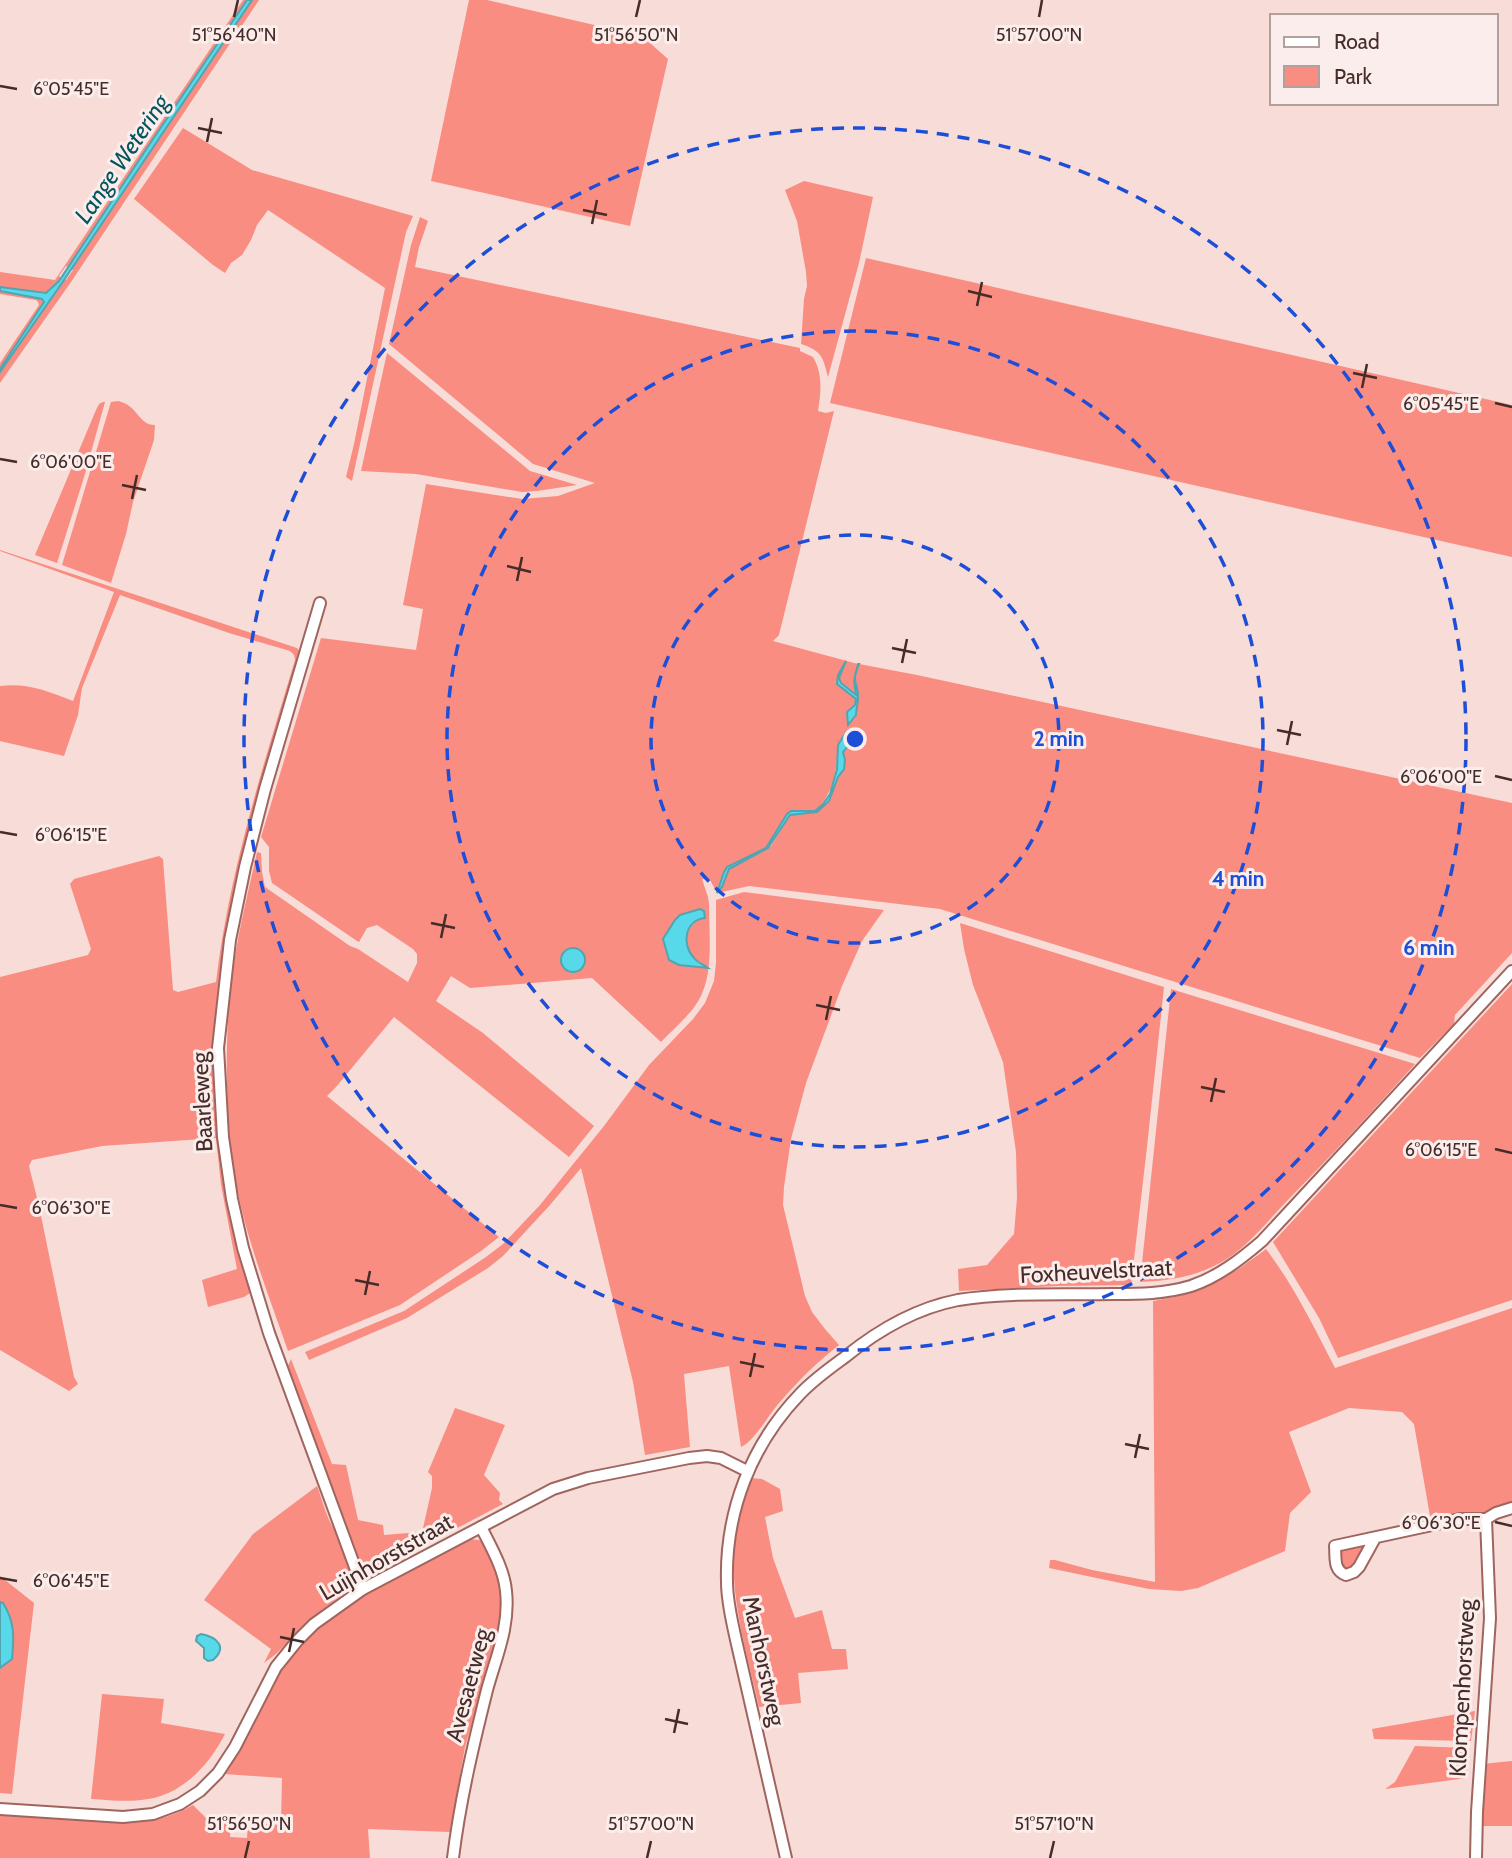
<svg xmlns="http://www.w3.org/2000/svg" width="1512" height="1858" font-family="Cabin,sans-serif">
	<rect width="100%" height="100%" fill="#f8dcd8"/>
	<g fill="#f98d82" fill-rule="evenodd">
		<path d="M 243,0 L 259,0 L 71,282 L 0,383 L 0,372 L 64,279 L 66,280 L 73,270 L 66,266 L 59,276 L 61,278 L 51,290 L 46,293 L 0,287 L 0,272 L 55,280 Z"/>
		<path d="M 469,0 L 487,0 L 642,36 L 668,59 L 630,226 L 431,181 Z"/>
		<path d="M 183,128 L 252,170 L 413,216 L 406,232 L 352,481 L 346,477 L 354,444 L 385,288 L 268,210 L 257,225 L 251,240 L 242,255 L 231,263 L 225,273 L 213,265 L 134,199 Z"/>
		<path d="M 804,181 L 873,197 L 859,263 L 828,377 C 823,357 822,351 801,344 L 804,299 L 807,286 L 806,272 L 797,221 L 785,190 Z"/>
		<path d="M 420,217 L 428,221 L 419,247 L 415,267 L 800,348 L 800,351 L 813,357 C 823,374 821,392 818,411 L 826,413 L 834,411 L 779,635 L 773,641 L 858,664 L 857,668 L 859,664 L 917,675 L 1512,803 L 1512,953 L 1455,1015 L 1454,1024 L 1420,1058 L 940,909 L 749,886 L 717,893 L 710,880 L 702,879 L 708,897 L 709,904 C 709,930 713,967 703,991 C 696,1011 675,1027 661,1042 L 592,978 L 470,988 L 451,976 L 436,1001 L 483,1033 L 594,1126 L 569,1157 L 394,1017 L 336,1087 L 327,1096 L 499,1237 L 481,1251 L 400,1305 L 288,1351 C 269,1296 245,1236 235,1178 C 226,1121 225,1061 229,1004 C 233,952 246,902 257,852 L 261,853 L 262,872 L 265,887 L 350,946 L 358,949 L 408,982 L 417,963 L 417,954 L 413,949 L 377,925 L 367,928 L 359,942 L 357,941 L 272,883 L 269,871 L 269,847 L 261,837 L 321,638 L 416,650 L 423,609 L 403,605 L 426,484 L 522,499 L 558,496 L 595,483 L 533,464 L 389,344 L 411,245 ZM 838,745 L 843,752 L 845,760 L 844,769 L 838,777 L 829,801 L 817,812 L 790,815 L 771,846 L 729,869 L 717,891 L 727,867 L 766,848 L 791,811 L 815,811 C 834,794 837,769 838,745 ZM 706,914 C 689,924 678,939 693,957 C 697,961 703,965 707,968 L 679,965 L 669,955 L 666,932 L 670,928 Z"/>
		<path d="M 866,258 L 1512,405 L 1512,557 L 830,403 Z"/>
		<path d="M 0,291 L 43,299 L 44,302 L 0,369 L 0,363 L 39,305 L 38,302 L 36,300 L 0,294 Z"/>
		<path d="M 387,353 L 530,471 L 577,485 L 537,491 L 522,492 L 416,474 L 361,471 Z"/>
		<path d="M 118,401 C 138,405 138,425 155,425 L 154,440 L 133,502 L 126,534 L 111,583 L 62,565 L 111,402 Z"/>
		<path d="M 103,402 L 105,402 L 85,474 L 57,563 L 35,555 L 96,410 L 99,404 Z"/>
		<path d="M 0,550 L 297,648 L 302,654 L 241,872 L 218,1071 L 250,1293 L 244,1297 L 208,1307 L 202,1280 L 237,1269 L 221,1185 L 216,1138 L 102,1146 L 32,1160 L 29,1166 L 39,1206 L 74,1377 L 78,1384 L 69,1391 L 0,1350 L 0,977 L 88,955 L 91,949 L 70,884 L 74,879 L 159,856 L 163,859 L 173,990 L 178,992 L 216,982 C 229,872 263,766 295,660 L 294,655 L 290,651 L 229,633 L 120,595 L 82,688 L 78,715 L 64,756 L 0,741 L 0,686 C 29,683 46,691 73,701 L 114,592 L 0,551 Z"/>
		<path d="M 744,892 L 884,910 L 862,941 L 842,986 L 806,1083 L 791,1139 L 784,1187 L 783,1205 L 805,1296 L 812,1312 L 825,1329 L 839,1345 C 817,1362 798,1381 780,1402 C 769,1414 754,1442 741,1447 L 729,1366 L 684,1374 L 690,1447 L 645,1455 L 633,1382 L 581,1168 L 550,1205 L 503,1256 L 488,1268 L 407,1318 L 309,1360 L 305,1352 L 404,1311 L 486,1257 L 503,1244 L 540,1205 L 604,1126 L 649,1065 L 693,1019 L 705,1003 L 714,981 L 716,963 L 716,900 Z"/>
		<path d="M 960,923 L 1164,987 L 1147,1147 L 1131,1285 L 1058,1286 L 959,1291 L 958,1269 L 987,1265 L 1014,1234 L 1017,1198 L 1016,1152 L 1003,1062 L 973,985 L 964,949 Z"/>
		<path d="M 1512,984 L 1512,1300 L 1338,1358 L 1319,1318 L 1273,1242 Z"/>
		<path d="M 1171,989 L 1415,1064 C 1373,1111 1330,1157 1286,1202 C 1265,1224 1245,1250 1218,1264 C 1194,1277 1167,1281 1140,1282 Z"/>
		<path d="M 1266,1249 C 1294,1286 1314,1327 1335,1368 L 1512,1308 L 1512,1502 L 1495,1507 L 1479,1515 L 1431,1522 L 1414,1424 L 1402,1412 L 1349,1408 L 1289,1432 L 1311,1492 L 1290,1513 L 1285,1551 L 1198,1588 L 1181,1591 L 1149,1589 L 1049,1568 L 1050,1560 L 1055,1560 L 1092,1570 L 1155,1582 L 1153,1301 C 1201,1294 1228,1278 1266,1249 Z"/>
		<path d="M 291,1359 L 332,1464 L 346,1465 L 358,1520 L 383,1525 L 384,1535 L 420,1532 L 423,1528 L 432,1488 L 432,1476 L 428,1472 L 455,1408 L 505,1425 L 484,1475 L 500,1493 L 499,1500 L 503,1504 L 370,1574 L 365,1573 L 361,1568 L 287,1368 Z"/>
		<path d="M 751,1478 L 762,1479 L 780,1489 L 783,1511 L 765,1517 L 773,1558 L 795,1618 L 822,1610 L 832,1649 L 846,1649 L 848,1669 L 798,1673 L 801,1703 L 759,1707 C 746,1648 727,1592 736,1531 C 739,1513 745,1495 751,1478 Z"/>
		<path d="M 317,1486 C 323,1501 327,1523 339,1535 L 353,1577 L 349,1589 L 312,1618 L 276,1654 L 264,1663 L 271,1649 L 204,1600 L 253,1534 Z"/>
		<path d="M 470,1539 L 479,1540 L 486,1546 L 493,1555 L 503,1595 L 501,1622 L 465,1747 L 450,1832 L 368,1829 L 370,1858 L 0,1858 L 0,1814 L 124,1823 C 150,1822 170,1818 193,1805 L 209,1821 L 231,1823 L 230,1837 L 247,1838 L 248,1823 L 281,1825 L 282,1778 L 224,1774 C 246,1739 261,1699 284,1665 C 322,1606 400,1575 459,1543 Z"/>
		<path d="M 1368,1543 L 1360,1559 L 1348,1571 L 1341,1569 L 1337,1549 Z"/>
		<path d="M 0,1576 L 34,1603 L 12,1794 L 0,1793 L 0,1668 L 12,1659 L 3,1603 L 0,1602 Z"/>
		<path d="M 102,1694 L 164,1699 L 161,1723 L 225,1734 C 208,1767 180,1797 141,1800 C 125,1802 108,1800 91,1799 Z"/>
		<path d="M 1475,1711 L 1471,1741 L 1374,1739 L 1372,1729 Z"/>
		<path d="M 1415,1746 L 1468,1748 L 1467,1778 L 1385,1789 L 1395,1782 Z"/>
		<path d="M 1512,1761 L 1512,1826 L 1481,1826 L 1482,1764 Z"/>
	</g>
	<g fill="#58d9ea" stroke="#52a5b0" stroke-width="2">
		<path d="M 247,0 L 252,0 L 62,283 L 0,372 L 0,369 L 44,302 L 42,299 L 0,291 L 0,287 L 46,293 L 59,281 L 149,145 Z"/>
		<path d="M 846,661 L 839,678 L 841,683 L 856,695 L 854,681 L 858,664 L 859,664 C 850,683 859,683 858,698 C 858,704 856,709 856,715 L 848,725 L 847,712 L 855,705 L 856,699 L 837,684 L 838,675 Z"/>
		<path d="M 846,732 C 852,741 850,744 843,752 L 845,760 L 844,769 L 838,777 L 829,801 L 817,812 L 790,815 L 768,848 L 729,869 L 722,887 L 717,893 L 724,872 L 727,867 L 766,848 L 787,814 L 791,811 L 815,811 L 823,804 L 830,794 L 837,769 L 838,745 Z"/>
		<path d="M 700,909 L 704,911 L 705,918 C 685,920 681,944 694,958 C 697,962 704,965 708,968 L 679,965 L 669,960 L 663,939 L 675,920 L 680,915 Z"/>
		<circle cx="573" cy="960" r="12"/>
		<path d="M 0,1602 L 3,1603 C 15,1622 14,1637 12,1659 L 0,1668 Z"/>
		<path d="M 201,1634 C 217,1637 228,1647 213,1660 L 208,1661 L 204,1658 L 204,1648 L 196,1641 L 197,1636 Z"/>
	</g>
	<g fill="none" stroke-linecap="round" stroke-linejoin="round">
		<defs>
			<g id="minor">
				<path d="M 320,603 L 265,789 L 245,867 L 230,940 L 218,1048 L 223,1137 L 232,1199 L 243,1248 L 269,1333 L 363,1589"/>
				<path d="M 1375,1538 L 1359,1567 L 1354,1572 L 1346,1575 C 1333,1570 1336,1558 1335,1546 L 1460,1519 L 1486,1519 L 1496,1513 L 1512,1508"/>
				<path d="M 0,1809 L 123,1817 L 153,1814 L 180,1804 L 200,1791 L 218,1773 L 235,1747 L 276,1667 L 297,1641 L 314,1624 L 363,1589 L 553,1489 L 588,1478 L 689,1458 L 707,1456 L 721,1458 L 747,1471"/>
				<path d="M 453,1858 C 460,1801 473,1746 487,1690 C 496,1657 510,1627 506,1591 C 504,1569 491,1547 481,1527"/>
				<path d="M 786,1858 L 736,1640 C 732,1621 727,1602 727,1582 C 725,1512 751,1445 800,1394 C 813,1380 830,1368 845,1357 C 877,1331 917,1308 958,1300 C 1006,1292 1063,1295 1112,1294 C 1140,1294 1164,1294 1191,1286 C 1218,1277 1241,1259 1262,1241 L 1512,971"/>
				<path d="M 1476,1858 L 1477,1812 L 1490,1618 L 1486,1519"/>
			</g>
		</defs>
		<use href="#minor" stroke="#9f655e" stroke-width="14"/>
		<use href="#minor" stroke="#fff" stroke-width="10"/>
	</g>
	<path fill="none" stroke="#452c29" stroke-width="2.5" d="M 234,17 L 238,0M 636,17 L 640,0M 1039,17 L 1042,0M 0,86 L 17,89M 198,128 L 222,133M 207,142 L 212,118M 583,210 L 607,215M 592,224 L 597,200M 968,291 L 992,297M 977,306 L 982,282M 1353,373 L 1377,378M 1362,388 L 1367,364M 1495,403 L 1512,407M 0,459 L 17,462M 122,485 L 146,490M 132,499 L 137,475M 507,566 L 531,572M 517,581 L 522,557M 892,648 L 916,653M 902,663 L 907,639M 1277,730 L 1301,735M 1287,745 L 1292,721M 1495,776 L 1512,780M 0,832 L 17,835M 431,923 L 455,928M 441,938 L 446,914M 816,1005 L 840,1010M 826,1020 L 831,996M 1201,1087 L 1225,1092M 1211,1102 L 1216,1078M 1495,1149 L 1512,1153M 0,1205 L 17,1208M 355,1280 L 379,1285M 365,1295 L 370,1271M 740,1362 L 764,1367M 750,1377 L 755,1353M 1125,1444 L 1149,1449M 1135,1458 L 1140,1434M 1495,1522 L 1512,1526M 0,1578 L 17,1581M 280,1637 L 304,1642M 289,1652 L 294,1628M 665,1719 L 688,1724M 674,1733 L 679,1709M 245,1858 L 249,1841M 647,1858 L 651,1841M 1050,1858 L 1054,1841"/>
	<g fill="none" stroke="#1d4ed8" stroke-width="3.5" stroke-dasharray="12 9">
		<circle cx="855" cy="739" r="204"/>
		<circle cx="855" cy="739" r="408"/>
		<circle cx="855" cy="739" r="611"/>
	</g>
	<g text-anchor="middle" stroke-width="6" stroke-linejoin="round" paint-order="stroke">
		<g font-size="23" fill="#452c29" stroke="#fbedeb">
			<text transform="translate(202 1102) rotate(-93)" y="8">Baarleweg</text>
			<text transform="translate(1096 1271) rotate(-3)" y="8">Foxheuvelstraat</text>
			<text transform="translate(386 1557) rotate(-30)" y="8">Luijnhorststraat</text>
			<text transform="translate(764 1661) rotate(78)" y="8">Manhorstweg</text>
			<text transform="translate(468 1685) rotate(-75)" y="8">Avesaetweg</text>
			<text transform="translate(1462 1688) rotate(-87)" y="8">Klompenhorstweg</text>
		</g>
		<g font-size="24" font-style="italic" fill="#05555e" stroke="#fbedeb">
			<text transform="translate(122 159) rotate(-56)" y="8">Lange Wetering</text>
		</g>
	</g>
	<g font-size="18" text-anchor="middle" fill="#452c29" stroke="#fbedeb" stroke-width="6" stroke-linejoin="round" paint-order="stroke">
		<text x="234" y="41">51°56'40"N</text>
		<text x="636" y="41">51°56'50"N</text>
		<text x="1039" y="41">51°57'00"N</text>
		<text x="71" y="95">6°05'45"E</text>
		<text x="1441" y="410">6°05'45"E</text>
		<text x="71" y="468">6°06'00"E</text>
		<text x="1441" y="783">6°06'00"E</text>
		<text x="71" y="841">6°06'15"E</text>
		<text x="1441" y="1156">6°06'15"E</text>
		<text x="71" y="1214">6°06'30"E</text>
		<text x="1441" y="1529">6°06'30"E</text>
		<text x="71" y="1587">6°06'45"E</text>
		<text x="249" y="1830">51°56'50"N</text>
		<text x="651" y="1830">51°57'00"N</text>
		<text x="1054" y="1830">51°57'10"N</text>
	</g>
	<circle cx="855" cy="739" r="10" fill="#1d4ed8" stroke="#fbedeb" stroke-width="3.5"/>
	<g font-size="21" text-anchor="middle" font-weight="bold" fill="#1d4ed8" stroke="#fbedeb" stroke-width="6" stroke-linejoin="round" paint-order="stroke">
		<text x="1059" y="746">2 min</text>
		<text x="1238" y="886">4 min</text>
		<text x="1429" y="955">6 min</text>
	</g>
	<rect x="1270" y="14" width="228" height="91" fill="#fbedeb" stroke="#b2a09d" stroke-width="2"/>
	<rect x="1284" y="37" width="35" height="10" fill="#ffffff" stroke="#b2a09d" stroke-width="2"/>
	<text x="1334" y="49" font-size="21" fill="#452c29">Road</text>
	<rect x="1284" y="66" width="35" height="21" fill="#f98d82" stroke="#b2a09d" stroke-width="2"/>
	<text x="1334" y="84" font-size="21" fill="#452c29">Park</text>
</svg>
